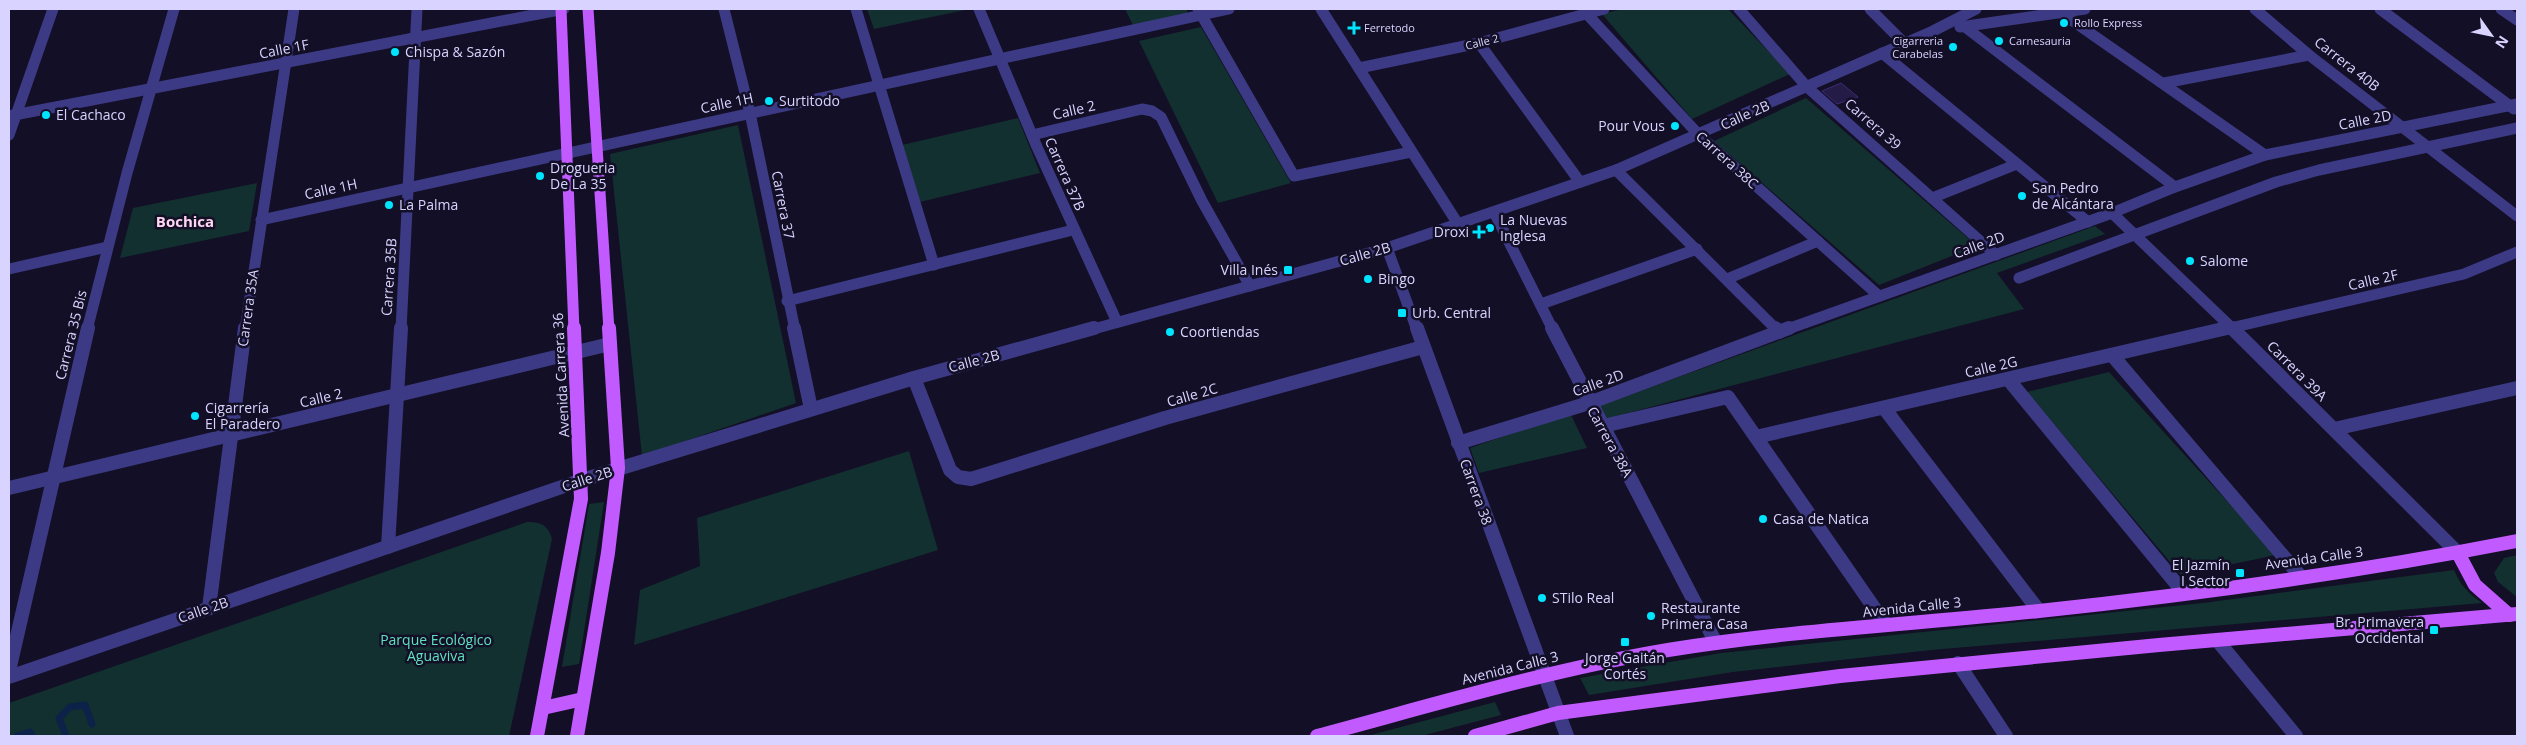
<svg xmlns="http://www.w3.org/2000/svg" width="2526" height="745" font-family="'Open Sans',sans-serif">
	<rect width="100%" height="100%" fill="#130f26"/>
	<g fill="#12302f">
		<path d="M 867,9 L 965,9 L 965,10 L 874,29 Z"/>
		<path d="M 1125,9 L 1187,9 L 1187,13 L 1135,29 Z"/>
		<path d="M 1622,9 L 1728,9 L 1790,74 L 1692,119 L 1602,14 Z"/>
		<path d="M 1201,27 L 1291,183 L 1218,203 L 1139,41 Z"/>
		<path d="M 1806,98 L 1977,246 L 1879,285 L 1714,141 Z"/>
		<path d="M 1018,118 L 1040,173 L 920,202 L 902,145 Z"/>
		<path d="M 738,125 L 796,403 L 642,456 L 610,154 Z"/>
		<path d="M 257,183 L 249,231 L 120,258 L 133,208 Z"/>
		<path d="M 2095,226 L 2105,234 L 1997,273 L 2024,309 L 1605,419 L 1596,407 Z"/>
		<path d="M 2109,372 L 2276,555 L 2181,575 L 2027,392 Z"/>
		<path d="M 1570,413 L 1587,448 L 1479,473 L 1470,448 Z"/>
		<path d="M 909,451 L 938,550 L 634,645 L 640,590 L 700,566 L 697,518 Z"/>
		<path d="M 604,502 L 579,664 L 562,667 L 589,504 Z"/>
		<path d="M 527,522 C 541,522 548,525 552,539 L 509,736 L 9,736 L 9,703 Z"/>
		<path d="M 2517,555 L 2517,597 L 2498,582 L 2494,573 L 2504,558 Z"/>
		<path d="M 2454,570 C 2460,585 2469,594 2482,603 L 1931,650 L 1733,672 L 1589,695 L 1580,678 L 1721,653 L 2203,603 Z"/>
		<path d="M 1495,702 L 1501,715 L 1421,736 L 1367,736 Z"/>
	</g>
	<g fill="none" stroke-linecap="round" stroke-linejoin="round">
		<g stroke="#0c2248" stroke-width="7">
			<path d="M 17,736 L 30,732 L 32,736"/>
			<path d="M 66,736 L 59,718 L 70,707 L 85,705 L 92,724"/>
		</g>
	</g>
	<path fill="#241b47" stroke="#3b2d73" d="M 1841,83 L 1858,97 L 1837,104 L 1822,91 Z"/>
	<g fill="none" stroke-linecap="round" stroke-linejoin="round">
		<g stroke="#3d3a85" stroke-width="11">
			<path d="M 724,9 L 750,113 L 795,330"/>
			<path d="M 856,9 L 934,265"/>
			<path d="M 979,9 L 1037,147 L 1117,322"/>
			<path d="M 1198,9 L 1294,176 L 1411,152"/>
			<path d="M 1321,9 L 1458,224"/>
			<path d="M 1739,9 L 1807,87 L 1996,255"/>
			<path d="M 1870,9 L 1904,43"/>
			<path d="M 2255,9 L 2309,55 L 2517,216"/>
			<path d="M 2380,9 L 2514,109"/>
			<path d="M 2501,9 L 2517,20"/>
			<path d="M 2060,12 L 2265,155"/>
			<path d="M 1586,13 L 1699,135 L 1879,296"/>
			<path d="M 1960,27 L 2085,9"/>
			<path d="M 1965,27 L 2175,187"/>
			<path d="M 1479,43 L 1580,182"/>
			<path d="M 1882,53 L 2088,222"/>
			<path d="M 1359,68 L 1479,43 L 1604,9"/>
			<path d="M 2164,83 L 2309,55"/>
			<path d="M 9,116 L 564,9"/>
			<path d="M 9,135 L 53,9"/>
			<path d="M 1032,135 L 1142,109 L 1152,111 L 1161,117 L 1202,201 L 1250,286"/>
			<path d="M 1616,170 L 1777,330"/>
			<path d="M 1932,198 L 2017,164"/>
			<path d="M 1494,212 L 1553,330"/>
			<path d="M 2112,213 L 2234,330"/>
			<path d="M 261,220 L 1229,9"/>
			<path d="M 1387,248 L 1417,330"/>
			<path d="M 9,269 L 107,247"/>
			<path d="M 2019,278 L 2276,182 L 2319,170 L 2517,128"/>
			<path d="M 1727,279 L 1818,241"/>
			<path d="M 787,301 L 1073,230"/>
			<path d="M 1541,304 L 1697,249"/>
			<path d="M 87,330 L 127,173 L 174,9"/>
			<path d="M 245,330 L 294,9"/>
			<path d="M 401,330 L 417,9"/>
			<path d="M 1090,330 L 1387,248 L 1616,170 L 1933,31 L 1976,9"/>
			<path d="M 1785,330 L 2112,213 L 2175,187 L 2265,155 L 2517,104"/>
			<path d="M 2222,330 L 2464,274 L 2517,252"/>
		</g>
		<g stroke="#3d3a85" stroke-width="14">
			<path d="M 794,328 L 811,409"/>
			<path d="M 1417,328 L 1567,736"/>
			<path d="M 1552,328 L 1716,643"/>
			<path d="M 1775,328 L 1779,332"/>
			<path d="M 2232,328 L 2458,553"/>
			<path d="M 2112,355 L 2301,577"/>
			<path d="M 914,378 L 950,470 L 958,477 L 971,479 L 1165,418 L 1423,347"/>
			<path d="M 2008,379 L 2184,593"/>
			<path d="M 1884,408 L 2039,611"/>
			<path d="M 1603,426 L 1728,397 L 1886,625"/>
			<path d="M 2334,429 L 2517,388"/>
			<path d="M 1756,437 L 2227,328"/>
			<path d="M 1458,443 L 1589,403 L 1789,328"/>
			<path d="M 9,488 L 610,344"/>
			<path d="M 388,547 L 401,328"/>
			<path d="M 209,608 L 245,328"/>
			<path d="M 2217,640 L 2296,736"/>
			<path d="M 1958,663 L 2006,736"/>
			<path d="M 9,671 L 88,328"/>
			<path d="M 9,677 L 582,480 L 914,378 L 1094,328"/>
		</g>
		<g stroke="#c25bff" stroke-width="11">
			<path d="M 561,9 L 574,330"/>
			<path d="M 588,9 L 609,330"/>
		</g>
		<g stroke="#c25bff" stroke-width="14">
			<path d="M 2458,553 L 2475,585 L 2509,615"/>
			<path d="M 543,708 L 583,699"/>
			<path d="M 537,736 L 581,499 L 574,328"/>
			<path d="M 577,736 L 608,553 L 618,468 L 609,328"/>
			<path d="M 1317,736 C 1433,705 1549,670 1668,650 C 1791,630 1915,624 2039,611 C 2199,594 2359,572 2517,541"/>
			<path d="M 1475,736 L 1558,713 L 1840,676 L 2159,645 L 2517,614"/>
		</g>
	</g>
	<g fill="#00e5ff" stroke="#130f26" stroke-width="2">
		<circle cx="2064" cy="23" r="5"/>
		<path d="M1351.5 20.5h5v5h5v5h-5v5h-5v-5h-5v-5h5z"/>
		<circle cx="1999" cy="41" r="5"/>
		<circle cx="1953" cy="47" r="5"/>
		<circle cx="395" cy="52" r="5"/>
		<circle cx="769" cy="101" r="5"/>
		<circle cx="46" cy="115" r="5"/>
		<circle cx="1675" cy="126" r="5"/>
		<circle cx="540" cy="176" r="5"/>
		<circle cx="2022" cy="196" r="5"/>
		<circle cx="389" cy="205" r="5"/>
		<circle cx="1490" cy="228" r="5"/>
		<path d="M1476.5 224.5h5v5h5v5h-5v5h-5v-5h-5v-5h5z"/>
		<circle cx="2190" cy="261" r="5"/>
		<rect x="1283" y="265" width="10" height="10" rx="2.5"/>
		<circle cx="1368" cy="279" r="5"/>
		<rect x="1397" y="308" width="10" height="10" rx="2.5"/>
		<circle cx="1170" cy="332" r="5"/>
		<circle cx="195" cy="416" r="5"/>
		<circle cx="1763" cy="519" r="5"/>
		<rect x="2235" y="568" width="10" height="10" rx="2.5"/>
		<circle cx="1542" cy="598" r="5"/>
		<circle cx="1651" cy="616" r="5"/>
		<rect x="2429" y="625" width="10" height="10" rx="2.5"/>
		<rect x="1620" y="637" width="10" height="10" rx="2.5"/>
	</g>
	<g text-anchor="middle" stroke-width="5" stroke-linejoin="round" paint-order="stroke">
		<g font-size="11" fill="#d9d4ff" stroke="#130f26" text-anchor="start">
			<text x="2074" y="27">Rollo Express</text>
			<text x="1364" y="32">Ferretodo</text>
			<text x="1943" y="45" text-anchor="end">Cigarreria<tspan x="1943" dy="13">Carabelas</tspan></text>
			<text x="2009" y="45">Carnesauria</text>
		</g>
		<g font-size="11" fill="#d9d4ff" stroke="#130f26">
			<text transform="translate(1482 42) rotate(-14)" y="4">Calle 2</text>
		</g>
		<g font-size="14" fill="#d9d4ff" stroke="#130f26">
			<text transform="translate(284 49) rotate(-11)" y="5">Calle 1F</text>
			<text transform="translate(2347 64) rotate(38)" y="5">Carrera 40B</text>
			<text transform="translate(727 103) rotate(-12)" y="5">Calle 1H</text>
			<text transform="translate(1074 110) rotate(-13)" y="5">Calle 2</text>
			<text transform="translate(1745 115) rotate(-24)" y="5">Calle 2B</text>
			<text transform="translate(2365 120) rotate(-11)" y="5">Calle 2D</text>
			<text transform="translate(1873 124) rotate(41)" y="5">Carrera 39</text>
			<text transform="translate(1727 160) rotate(42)" y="5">Carrera 38C</text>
			<text transform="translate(1065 174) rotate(66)" y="5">Carrera 37B</text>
			<text transform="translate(331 189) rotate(-12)" y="5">Calle 1H</text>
			<text transform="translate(783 205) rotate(79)" y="5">Carrera 37</text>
			<text transform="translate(1979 245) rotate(-20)" y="5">Calle 2D</text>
			<text transform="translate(1365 254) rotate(-16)" y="5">Calle 2B</text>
			<text transform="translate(389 277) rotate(-86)" y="5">Carrera 35B</text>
			<text transform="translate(2373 280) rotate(-13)" y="5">Calle 2F</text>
			<text transform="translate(248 308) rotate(-82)" y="5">Carrera 35A</text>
			<text transform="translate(71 335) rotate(-76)" y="5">Carrera 35 Bis</text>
			<text transform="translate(974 361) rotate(-15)" y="5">Calle 2B</text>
			<text transform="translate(1991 367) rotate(-13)" y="5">Calle 2G</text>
			<text transform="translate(2297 371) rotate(45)" y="5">Carrera 39A</text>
			<text transform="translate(561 375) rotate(-93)" y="5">Avenida Carrera 36</text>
			<text transform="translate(1598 383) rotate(-20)" y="5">Calle 2D</text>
			<text transform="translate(1192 395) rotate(-16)" y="5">Calle 2C</text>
			<text transform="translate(321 398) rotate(-13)" y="5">Calle 2</text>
			<text transform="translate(1610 442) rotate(61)" y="5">Carrera 38A</text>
			<text transform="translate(587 479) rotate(-18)" y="5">Calle 2B</text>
			<text transform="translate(1476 492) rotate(70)" y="5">Carrera 38</text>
			<text transform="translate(2314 558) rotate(-8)" y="5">Avenida Calle 3</text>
			<text transform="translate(1912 607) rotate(-6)" y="5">Avenida Calle 3</text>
			<text transform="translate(203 610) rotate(-19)" y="5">Calle 2B</text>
			<text transform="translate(1510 668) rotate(-14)" y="5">Avenida Calle 3</text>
		</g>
		<g font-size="14" fill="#d9d4ff" stroke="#130f26" text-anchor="start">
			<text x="405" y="57">Chispa &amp; Sazón</text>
			<text x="779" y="106">Surtitodo</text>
			<text x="56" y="120">El Cachaco</text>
			<text x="1665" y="131" text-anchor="end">Pour Vous</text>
			<text x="550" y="173">Drogueria<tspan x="550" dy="16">De La 35</tspan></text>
			<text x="2032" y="193">San Pedro<tspan x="2032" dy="16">de Alcántara</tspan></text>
			<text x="399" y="210">La Palma</text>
			<text x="1500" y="225">La Nuevas<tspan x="1500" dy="16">Inglesa</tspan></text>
			<text x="1469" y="237" text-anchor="end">Droxi</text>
			<text x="2200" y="266">Salome</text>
			<text x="1278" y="275" text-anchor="end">Villa Inés</text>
			<text x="1378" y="284">Bingo</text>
			<text x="1412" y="318">Urb. Central</text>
			<text x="1180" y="337">Coortiendas</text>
			<text x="205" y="413">Cigarrería<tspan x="205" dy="16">El Paradero</tspan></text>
			<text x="1773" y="524">Casa de Natica</text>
			<text x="2230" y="570" text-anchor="end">El Jazmín<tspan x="2230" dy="16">I Sector</tspan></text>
			<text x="1552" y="603">STilo Real</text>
			<text x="1661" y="613">Restaurante<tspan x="1661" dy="16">Primera Casa</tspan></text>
			<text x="2424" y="627" text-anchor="end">Br. Primavera<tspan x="2424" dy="16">Occidental</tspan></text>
			<text x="1625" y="663" text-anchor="middle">Jorge Gaitán<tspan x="1625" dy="16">Cortés</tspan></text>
		</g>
		<g font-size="14" fill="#5fe0c0" stroke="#130f26">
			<text x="436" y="645">Parque Ecológico<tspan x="436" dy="16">Aguaviva</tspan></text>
		</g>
		<g font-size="15" font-weight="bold" fill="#ffd6f0" stroke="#130f26">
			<text x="185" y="227">Bochica</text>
		</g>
	</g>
	<rect width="2526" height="745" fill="none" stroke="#d9d4ff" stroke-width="20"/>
	<g transform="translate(2491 35) rotate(123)" stroke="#130f26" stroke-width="4" paint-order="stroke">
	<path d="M0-4L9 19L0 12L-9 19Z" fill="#d9d4ff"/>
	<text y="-8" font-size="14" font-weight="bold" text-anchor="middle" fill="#d9d4ff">N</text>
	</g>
</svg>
